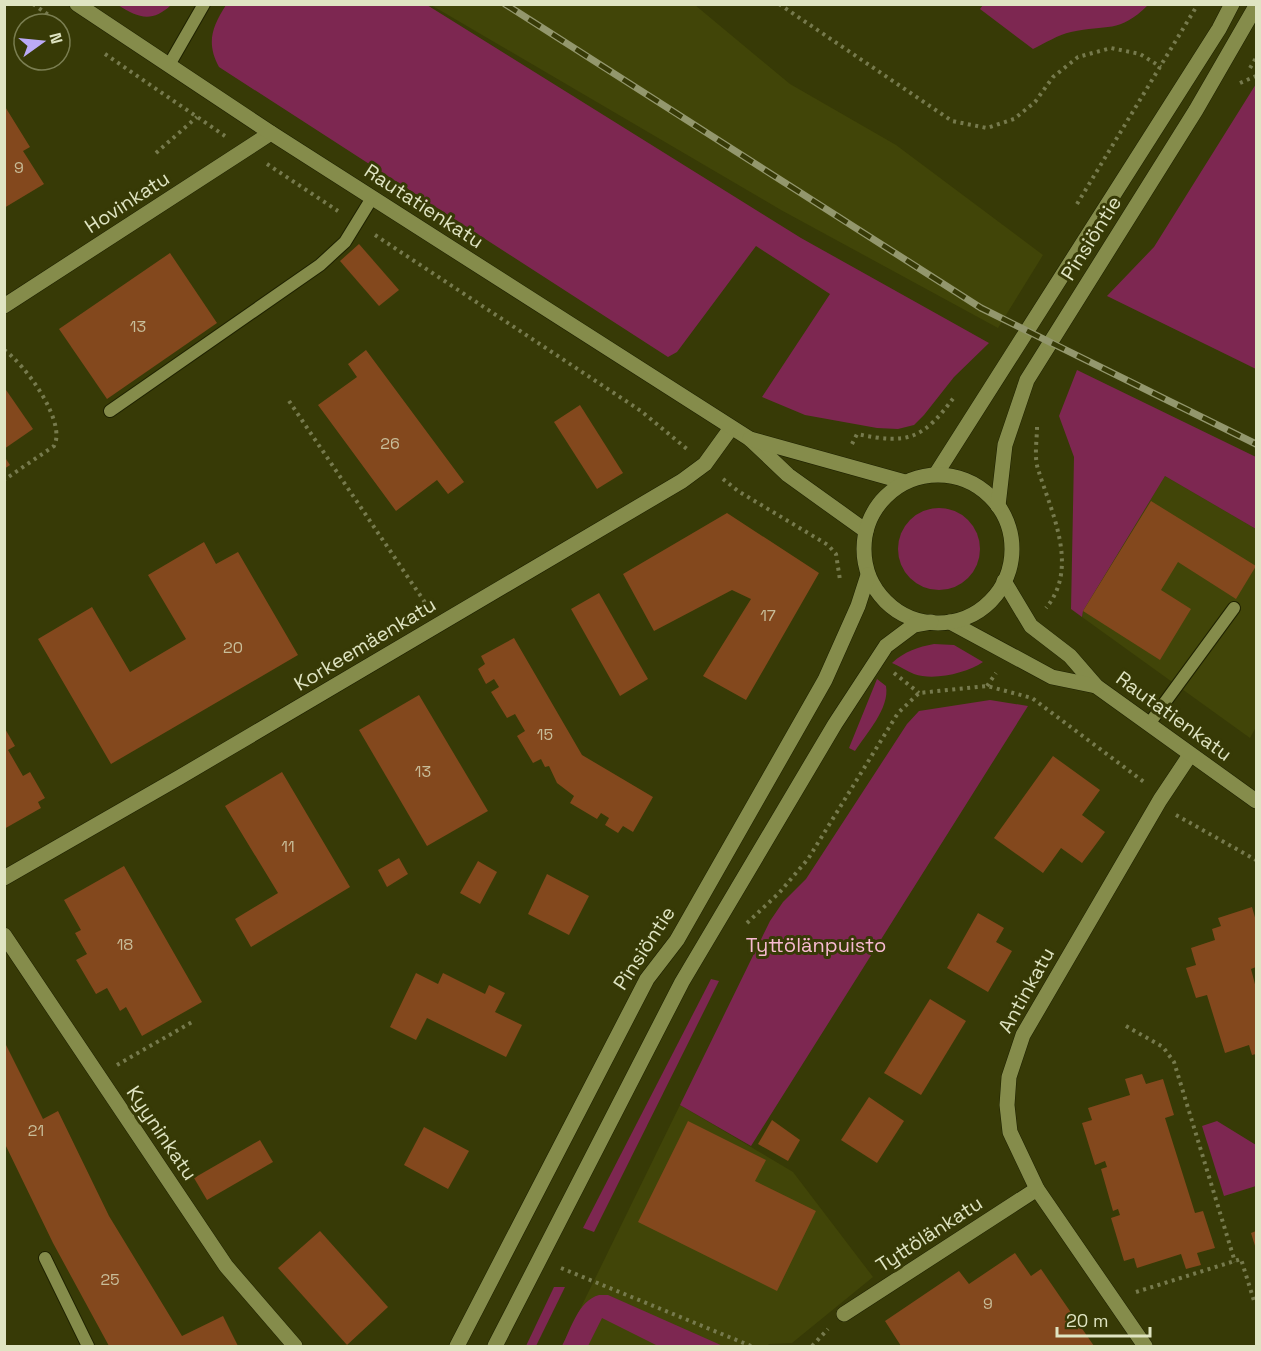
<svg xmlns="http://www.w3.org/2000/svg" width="1261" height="1351" font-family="'Space Grotesk',sans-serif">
	<rect width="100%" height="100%" fill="#373a06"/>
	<g fill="#414508">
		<path d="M 431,5 L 695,5 L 790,84 L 896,145 L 1043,255 L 998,328 L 781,210 Z"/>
		<path d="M 1165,476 L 1256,529 L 1256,727 L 1250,738 L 1082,617 L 1083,611 Z"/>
		<path d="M 680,1105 L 793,1172 L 873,1277 L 792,1343 L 769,1344 L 767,1346 L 562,1346 Z"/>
	</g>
	<g fill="#7d2751">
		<path d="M 118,5 L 171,5 C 152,23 138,18 118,5 Z"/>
		<path d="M 226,5 L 427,5 L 801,238 L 989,343 L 954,377 L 924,415 L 914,425 L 898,429 L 877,428 L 805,415 L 762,397 L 830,294 L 756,246 L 677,352 L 668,357 L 219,67 C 206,43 212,27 226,5 Z"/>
		<path d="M 983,5 L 983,4 L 1148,5 C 1119,34 1107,24 1071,32 C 1058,35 1045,43 1033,49 L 980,9 Z"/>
		<path d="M 1256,84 L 1256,369 L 1107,296 L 1154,247 Z"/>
		<path d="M 1077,370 L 1256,457 L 1256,529 L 1165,476 L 1083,611 L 1082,617 L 1071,609 L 1074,457 L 1059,416 Z"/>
		<circle cx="939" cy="549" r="41"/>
		<path d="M 934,644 L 954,645 L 983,662 C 967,673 934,681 914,674 C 907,671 899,666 892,663 C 905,651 918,647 934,644 Z"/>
		<path d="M 877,679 L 886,686 C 890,708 866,734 855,751 L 849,748 Z"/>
		<path d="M 990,700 L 1028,706 L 751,1146 L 680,1105 L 770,921 L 783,902 L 806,879 L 907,724 L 919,711 Z"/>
		<path d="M 711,979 L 719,981 L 594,1232 L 583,1228 Z"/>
		<path d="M 1217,1121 L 1256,1145 L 1256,1186 L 1224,1196 L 1202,1126 Z"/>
		<path d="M 554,1287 L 565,1287 L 536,1346 L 526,1346 Z"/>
		<path d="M 599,1295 L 608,1295 L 723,1346 L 658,1346 L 602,1318 L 588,1346 L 562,1346 C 571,1329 578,1301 599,1295 Z"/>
	</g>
	<g fill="#83481d">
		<path d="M 4,105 L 30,147 L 23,151 L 44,184 L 4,208 Z"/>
		<path d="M 359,244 L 399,290 L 379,306 L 340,261 Z"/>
		<path d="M 170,253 L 217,323 L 107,399 L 59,329 Z"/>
		<path d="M 366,350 L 464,482 L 448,494 L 437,480 L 396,511 L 318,405 L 357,377 L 348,364 Z"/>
		<path d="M 4,387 L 33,429 L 4,449 Z"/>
		<path d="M 580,405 L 623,473 L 597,489 L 554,422 Z"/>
		<path d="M 4,456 L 10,465 L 4,469 Z"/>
		<path d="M 1151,501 L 1256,566 L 1236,599 L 1178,562 L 1161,590 L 1191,609 L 1160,660 L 1083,611 Z"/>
		<path d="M 727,513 L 819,573 L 746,700 L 703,676 L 751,599 L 732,590 L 654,631 L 623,574 Z"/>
		<path d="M 204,542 L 216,564 L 238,552 L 298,655 L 111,764 L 38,639 L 92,607 L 130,672 L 186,639 L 148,575 Z"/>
		<path d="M 599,593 L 648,679 L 620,696 L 571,609 Z"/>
		<path d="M 514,638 L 582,755 L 653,797 L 633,832 L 623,826 L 618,833 L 605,825 L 609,818 L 601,813 L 597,819 L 570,803 L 574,796 L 557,783 L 549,766 L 545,767 L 541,759 L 533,763 L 517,736 L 525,731 L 515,714 L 507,718 L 491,692 L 499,687 L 494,679 L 486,684 L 478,669 L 485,664 L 481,656 Z"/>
		<path d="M 419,695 L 488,811 L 427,846 L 359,730 Z"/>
		<path d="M 4,727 L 15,746 L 8,750 L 23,776 L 30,772 L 45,798 L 38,802 L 41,808 L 4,829 Z"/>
		<path d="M 1053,756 L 1100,790 L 1082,815 L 1105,832 L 1082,863 L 1061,848 L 1043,873 L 994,838 Z"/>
		<path d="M 282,772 L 350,887 L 251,947 L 235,919 L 278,893 L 225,806 Z"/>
		<path d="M 399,858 L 408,874 L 387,887 L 378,870 Z"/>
		<path d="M 478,861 L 497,872 L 480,904 L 460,893 Z"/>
		<path d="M 124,866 L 202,1002 L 142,1036 L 126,1007 L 120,1011 L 107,988 L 96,994 L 76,960 L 87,954 L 75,933 L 81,930 L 64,900 Z"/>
		<path d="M 547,874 L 589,896 L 569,935 L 528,914 Z"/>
		<path d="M 1252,907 L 1256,921 L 1256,967 L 1251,969 L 1256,988 L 1256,1054 L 1252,1055 L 1249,1045 L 1225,1053 L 1207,995 L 1196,998 L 1186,968 L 1196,965 L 1191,948 L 1215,940 L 1212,929 L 1221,926 L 1218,918 Z"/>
		<path d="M 978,913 L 1004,928 L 996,942 L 1012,951 L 988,992 L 947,968 Z"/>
		<path d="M 416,973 L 438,984 L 443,973 L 485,994 L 489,985 L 505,993 L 495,1012 L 522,1025 L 506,1057 L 427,1018 L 416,1040 L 390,1027 Z"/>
		<path d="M 930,999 L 966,1021 L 921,1095 L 884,1073 Z"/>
		<path d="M 4,1041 L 43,1119 L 58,1111 L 109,1216 L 182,1336 L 223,1316 L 238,1346 L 109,1346 L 53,1243 L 4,1142 Z"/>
		<path d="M 1142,1074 L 1146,1084 L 1163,1079 L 1174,1115 L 1165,1118 L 1195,1213 L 1203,1211 L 1215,1248 L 1197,1253 L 1201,1265 L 1186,1269 L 1181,1254 L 1137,1268 L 1134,1258 L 1124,1261 L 1111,1218 L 1120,1215 L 1118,1209 L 1113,1211 L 1101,1169 L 1107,1167 L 1105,1161 L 1095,1165 L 1082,1123 L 1092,1120 L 1088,1108 L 1130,1095 L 1125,1079 Z"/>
		<path d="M 869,1097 L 904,1121 L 877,1163 L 841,1140 Z"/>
		<path d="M 772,1120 L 800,1140 L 788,1161 L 758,1144 Z"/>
		<path d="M 688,1121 L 766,1160 L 755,1181 L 816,1211 L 777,1291 L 638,1222 Z"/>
		<path d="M 424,1127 L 469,1151 L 448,1189 L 404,1165 Z"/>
		<path d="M 260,1140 L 273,1162 L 207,1200 L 194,1178 Z"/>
		<path d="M 320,1231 L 388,1307 L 347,1345 L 278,1268 Z"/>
		<path d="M 1256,1231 L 1256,1249 L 1251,1233 Z"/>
		<path d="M 1015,1253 L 1031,1276 L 1041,1269 L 1094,1346 L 901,1346 L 885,1321 L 959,1271 L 969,1284 Z"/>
	</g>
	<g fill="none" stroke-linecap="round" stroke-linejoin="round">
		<defs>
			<g id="service">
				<path d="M 169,65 L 204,4"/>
				<path d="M 110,411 L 320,265 L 345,242 L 372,198"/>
				<path d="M 1149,724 L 1234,608"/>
				<path d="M 45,1258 L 88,1346"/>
			</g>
			<g id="minor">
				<path d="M 4,306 L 271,133"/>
				<path d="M 4,878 L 180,777 L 682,481 L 705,464 L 731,428"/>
				<path d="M 4,935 L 226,1266 L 295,1346"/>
				<path d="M 844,1314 L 1037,1189"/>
				<path d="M 1145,1346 L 1037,1189 L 1010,1132 L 1007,1105 L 1009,1077 L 1023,1035 L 1160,800 L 1190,755"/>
			</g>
			<g id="tertiary">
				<path d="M 77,4 L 271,133 L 750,439 L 788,475 L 866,531"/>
				<path d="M 750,439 L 905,482"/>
				<path d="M 1004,581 L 1031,626 L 1070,656 L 1096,686 L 1256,801"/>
				<path d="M 950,622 L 1052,677 L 1096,686"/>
			</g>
			<g id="secondary">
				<path d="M 936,474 L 1219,29 L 1232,4"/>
				<circle cx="938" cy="549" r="74"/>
				<path d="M 998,506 L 1005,445 L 1027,380 L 1196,110 L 1256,6"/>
				<path d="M 457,1346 L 647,979 L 677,940 L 825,680 L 858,606 L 868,575"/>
				<path d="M 495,1346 L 682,982 L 835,724 L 886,646 L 914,625 L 931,622"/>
			</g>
		</defs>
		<use href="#service" stroke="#1e2100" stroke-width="14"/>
		<use href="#minor" stroke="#1e2100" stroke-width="16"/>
		<use href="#tertiary" stroke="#1e2100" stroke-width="16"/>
		<use href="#secondary" stroke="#1e2100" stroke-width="16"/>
		<g stroke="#767a4d" stroke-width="4" stroke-dasharray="3 4.5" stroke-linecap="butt">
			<path d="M 33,4 L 60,23"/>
			<path d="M 779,4 L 952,121 L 987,128 L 1014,119 L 1035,102 L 1053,77 L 1078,57 L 1111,48 L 1140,54 L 1161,67"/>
			<path d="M 105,54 L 225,136"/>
			<path d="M 1250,68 L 1256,58"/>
			<path d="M 1240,83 L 1256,76"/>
			<path d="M 156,153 L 197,117"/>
			<path d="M 267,164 L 338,211"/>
			<path d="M 1077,204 L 1198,4"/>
			<path d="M 375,235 L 641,411 L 687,449"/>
			<path d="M 4,350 C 25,364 67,422 54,446 L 4,480"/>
			<path d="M 289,401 L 426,604"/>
			<path d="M 1037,427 C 1037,440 1034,457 1038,469 C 1051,512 1080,567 1046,608"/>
			<path d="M 852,444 L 857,434 C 909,445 923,439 955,396"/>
			<path d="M 723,479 L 738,491 L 828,545 L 836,554 L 840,580"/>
			<path d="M 894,673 L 919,693"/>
			<path d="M 987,686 L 996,673"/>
			<path d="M 1176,815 L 1256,860"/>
			<path d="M 747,923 L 779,893 L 808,859 L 898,713 L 919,693 L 987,686 L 1032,698 L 1144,782"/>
			<path d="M 1126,1026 L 1163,1047 L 1174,1062 L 1235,1262"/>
			<path d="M 117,1065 L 192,1022"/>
			<path d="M 561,1268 L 751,1346"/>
			<path d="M 1136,1292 L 1241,1259 L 1255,1304"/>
			<path d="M 812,1346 L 828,1329"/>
		</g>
		<use href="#service" stroke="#858c4b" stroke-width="12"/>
		<use href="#minor" stroke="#858c4b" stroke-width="15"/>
		<use href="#tertiary" stroke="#858c4b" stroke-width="15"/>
		<use href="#secondary" stroke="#858c4b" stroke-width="15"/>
		<defs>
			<path id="rail" d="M 505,4 L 981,308 L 1256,444"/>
		</defs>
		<use href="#rail" stroke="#93976d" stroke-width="7"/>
		<use href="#rail" stroke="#373a06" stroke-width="4.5" stroke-dasharray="14" stroke-linecap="butt"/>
	</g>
	<g text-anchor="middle" stroke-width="6" stroke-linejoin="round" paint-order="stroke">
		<g font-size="16" fill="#c8bd99">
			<text x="19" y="173">9</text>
			<text x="138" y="332">13</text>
			<text x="390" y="449">26</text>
			<text x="768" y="621">17</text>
			<text x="233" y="653">20</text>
			<text x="545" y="740">15</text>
			<text x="423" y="777">13</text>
			<text x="288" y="852">11</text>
			<text x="125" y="950">18</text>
			<text x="36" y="1136">21</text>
			<text x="110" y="1285">25</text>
			<text x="988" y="1309">9</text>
		</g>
		<g font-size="20" fill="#dfe4c2" stroke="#373a06">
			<text transform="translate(127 202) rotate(-33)" y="7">Hovinkatu</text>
			<text transform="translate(424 206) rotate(33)" y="7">Rautatienkatu</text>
			<text transform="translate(1091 238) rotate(-58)" y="7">Pinsiöntie</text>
			<text transform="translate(365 644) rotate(-31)" y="7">Korkeemäenkatu</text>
			<text transform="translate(1174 716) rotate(36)" y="7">Rautatienkatu</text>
			<text transform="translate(644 948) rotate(-57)" y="7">Pinsiöntie</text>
			<text transform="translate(1026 990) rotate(-61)" y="7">Antinkatu</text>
			<text transform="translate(162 1133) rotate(56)" y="7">Kyyninkatu</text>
			<text transform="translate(929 1234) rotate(-33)" y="7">Tyttölänkatu</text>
		</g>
		<g font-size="20" fill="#f8bad2" stroke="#373a06">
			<text x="816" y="952">Tyttölänpuisto</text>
		</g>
	</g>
	<rect width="1261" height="1351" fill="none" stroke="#dfe4c2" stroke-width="12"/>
	<g transform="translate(42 42) rotate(75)"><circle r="28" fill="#373a06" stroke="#7a7e51" stroke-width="1.5"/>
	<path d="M0-4.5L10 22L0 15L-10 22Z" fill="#bbaaf6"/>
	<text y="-9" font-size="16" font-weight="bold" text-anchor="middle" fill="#dfe4c2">N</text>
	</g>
	<path d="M1057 1327v9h93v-9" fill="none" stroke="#dfe4c2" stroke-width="3"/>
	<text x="1066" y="1327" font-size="18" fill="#dfe4c2" stroke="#373a06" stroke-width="4.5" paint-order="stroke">20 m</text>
</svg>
